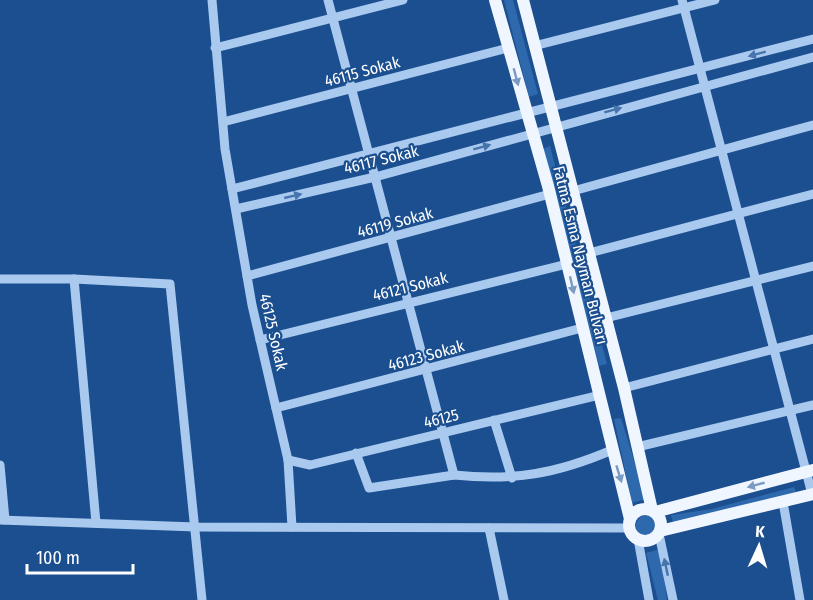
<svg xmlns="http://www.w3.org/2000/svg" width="813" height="600" font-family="'Fira Sans Condensed',sans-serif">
	<rect width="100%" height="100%" fill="#1b4f8f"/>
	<g fill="#2e69ad">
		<path d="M 504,0 L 513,0 L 538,94 L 529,97 Z"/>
		<path d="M 550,146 L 607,364 L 599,366 L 543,149 Z"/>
		<path d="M 621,418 L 646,499 L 632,503 L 614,419 Z"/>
		<path d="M 794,487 L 796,492 L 674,527 L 671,515 L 712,509 Z"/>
		<circle cx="647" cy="526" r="11"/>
		<path d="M 660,549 L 667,600 L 658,600 L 646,553 Z"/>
	</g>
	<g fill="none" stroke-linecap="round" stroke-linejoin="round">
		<g stroke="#a9c9ee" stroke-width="9">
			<path d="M 212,0 L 225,149 L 252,305 L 288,460 L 292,527"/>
			<path d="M 328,0 L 454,475 C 514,481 556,474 612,450"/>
			<path d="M 682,0 L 812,494"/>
			<path d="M 534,46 L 715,0"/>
			<path d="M 215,48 L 403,0"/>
			<path d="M 223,122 L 508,48"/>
			<path d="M 232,189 L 813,39"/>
			<path d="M 573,191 L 813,125"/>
			<path d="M 236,209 L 375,177 L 813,57"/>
			<path d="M 589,253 L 813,194"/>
			<path d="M 247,276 L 550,194"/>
			<path d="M 0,279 L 74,279 L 96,523"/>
			<path d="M 74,279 L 170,284 L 202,600"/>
			<path d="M 606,318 L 813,266"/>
			<path d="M 260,340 L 567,264"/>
			<path d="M 624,388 L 813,339"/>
			<path d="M 276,408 L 582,328"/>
			<path d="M 494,420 L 512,478"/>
			<path d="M 637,447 L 813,405"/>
			<path d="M 356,453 L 369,488 L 454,475"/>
			<path d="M 288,460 L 310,465 L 600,395"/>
			<path d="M 0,465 L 5,520"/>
			<path d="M 783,502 L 800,600"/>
			<path d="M 0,520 L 196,527 L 629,528"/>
			<path d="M 489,528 L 504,600"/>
			<path d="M 659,534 L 673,600"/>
			<path d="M 638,539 L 649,600"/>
		</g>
		<g stroke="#f0f6ff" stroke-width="12">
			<path d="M 495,0 L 548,186 L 630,519"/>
			<path d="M 523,0 L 624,388 L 652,510"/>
			<circle cx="645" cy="525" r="16"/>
			<path d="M 655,512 L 813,470"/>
			<path d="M 660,531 L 813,494"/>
		</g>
	</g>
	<defs><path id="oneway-solid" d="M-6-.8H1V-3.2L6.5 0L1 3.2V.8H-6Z" transform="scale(1.5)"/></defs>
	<g fill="#4674ac">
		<use href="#oneway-solid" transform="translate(757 54) rotate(165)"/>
		<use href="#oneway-solid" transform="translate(613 110) rotate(-15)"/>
		<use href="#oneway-solid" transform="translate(482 147) rotate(-15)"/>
		<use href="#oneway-solid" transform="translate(293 196) rotate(-13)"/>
		<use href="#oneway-solid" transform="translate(666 567) rotate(-102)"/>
	</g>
	<g fill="#7b9ac1">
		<use href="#oneway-solid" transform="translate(516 77) rotate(75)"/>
		<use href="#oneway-solid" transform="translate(572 285) rotate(77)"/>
		<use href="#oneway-solid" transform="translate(619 474) rotate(73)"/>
		<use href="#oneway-solid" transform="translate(756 485) rotate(165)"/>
	</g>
	<g text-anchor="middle" stroke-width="4.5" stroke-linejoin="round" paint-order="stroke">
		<g font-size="16" fill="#fff" stroke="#1b4f8f">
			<text transform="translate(362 71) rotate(-15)" y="6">46115 Sokak</text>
			<text transform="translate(381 159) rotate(-14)" y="6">46117 Sokak</text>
			<text transform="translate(395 222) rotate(-15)" y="6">46119 Sokak</text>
			<text transform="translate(581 255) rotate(76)" y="6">Fatma Esma Nayman Bulvarı</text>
			<text transform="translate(410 286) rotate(-14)" y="6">46121 Sokak</text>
			<text transform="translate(274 332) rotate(77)" y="6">46125 Sokak</text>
			<text transform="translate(426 355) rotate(-15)" y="6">46123 Sokak</text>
			<text transform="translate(441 418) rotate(-14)" y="6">46125</text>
		</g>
	</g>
	<g transform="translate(759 546) rotate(4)" stroke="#1b4f8f" stroke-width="4.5" paint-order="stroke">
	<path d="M0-4.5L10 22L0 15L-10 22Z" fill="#ffffff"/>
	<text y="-9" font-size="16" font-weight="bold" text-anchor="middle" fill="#ffffff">K</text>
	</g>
	<path d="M27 564v9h106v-9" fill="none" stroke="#ffffff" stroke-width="3"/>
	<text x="36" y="564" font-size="18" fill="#ffffff" stroke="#1b4f8f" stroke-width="4.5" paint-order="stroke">100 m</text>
</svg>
